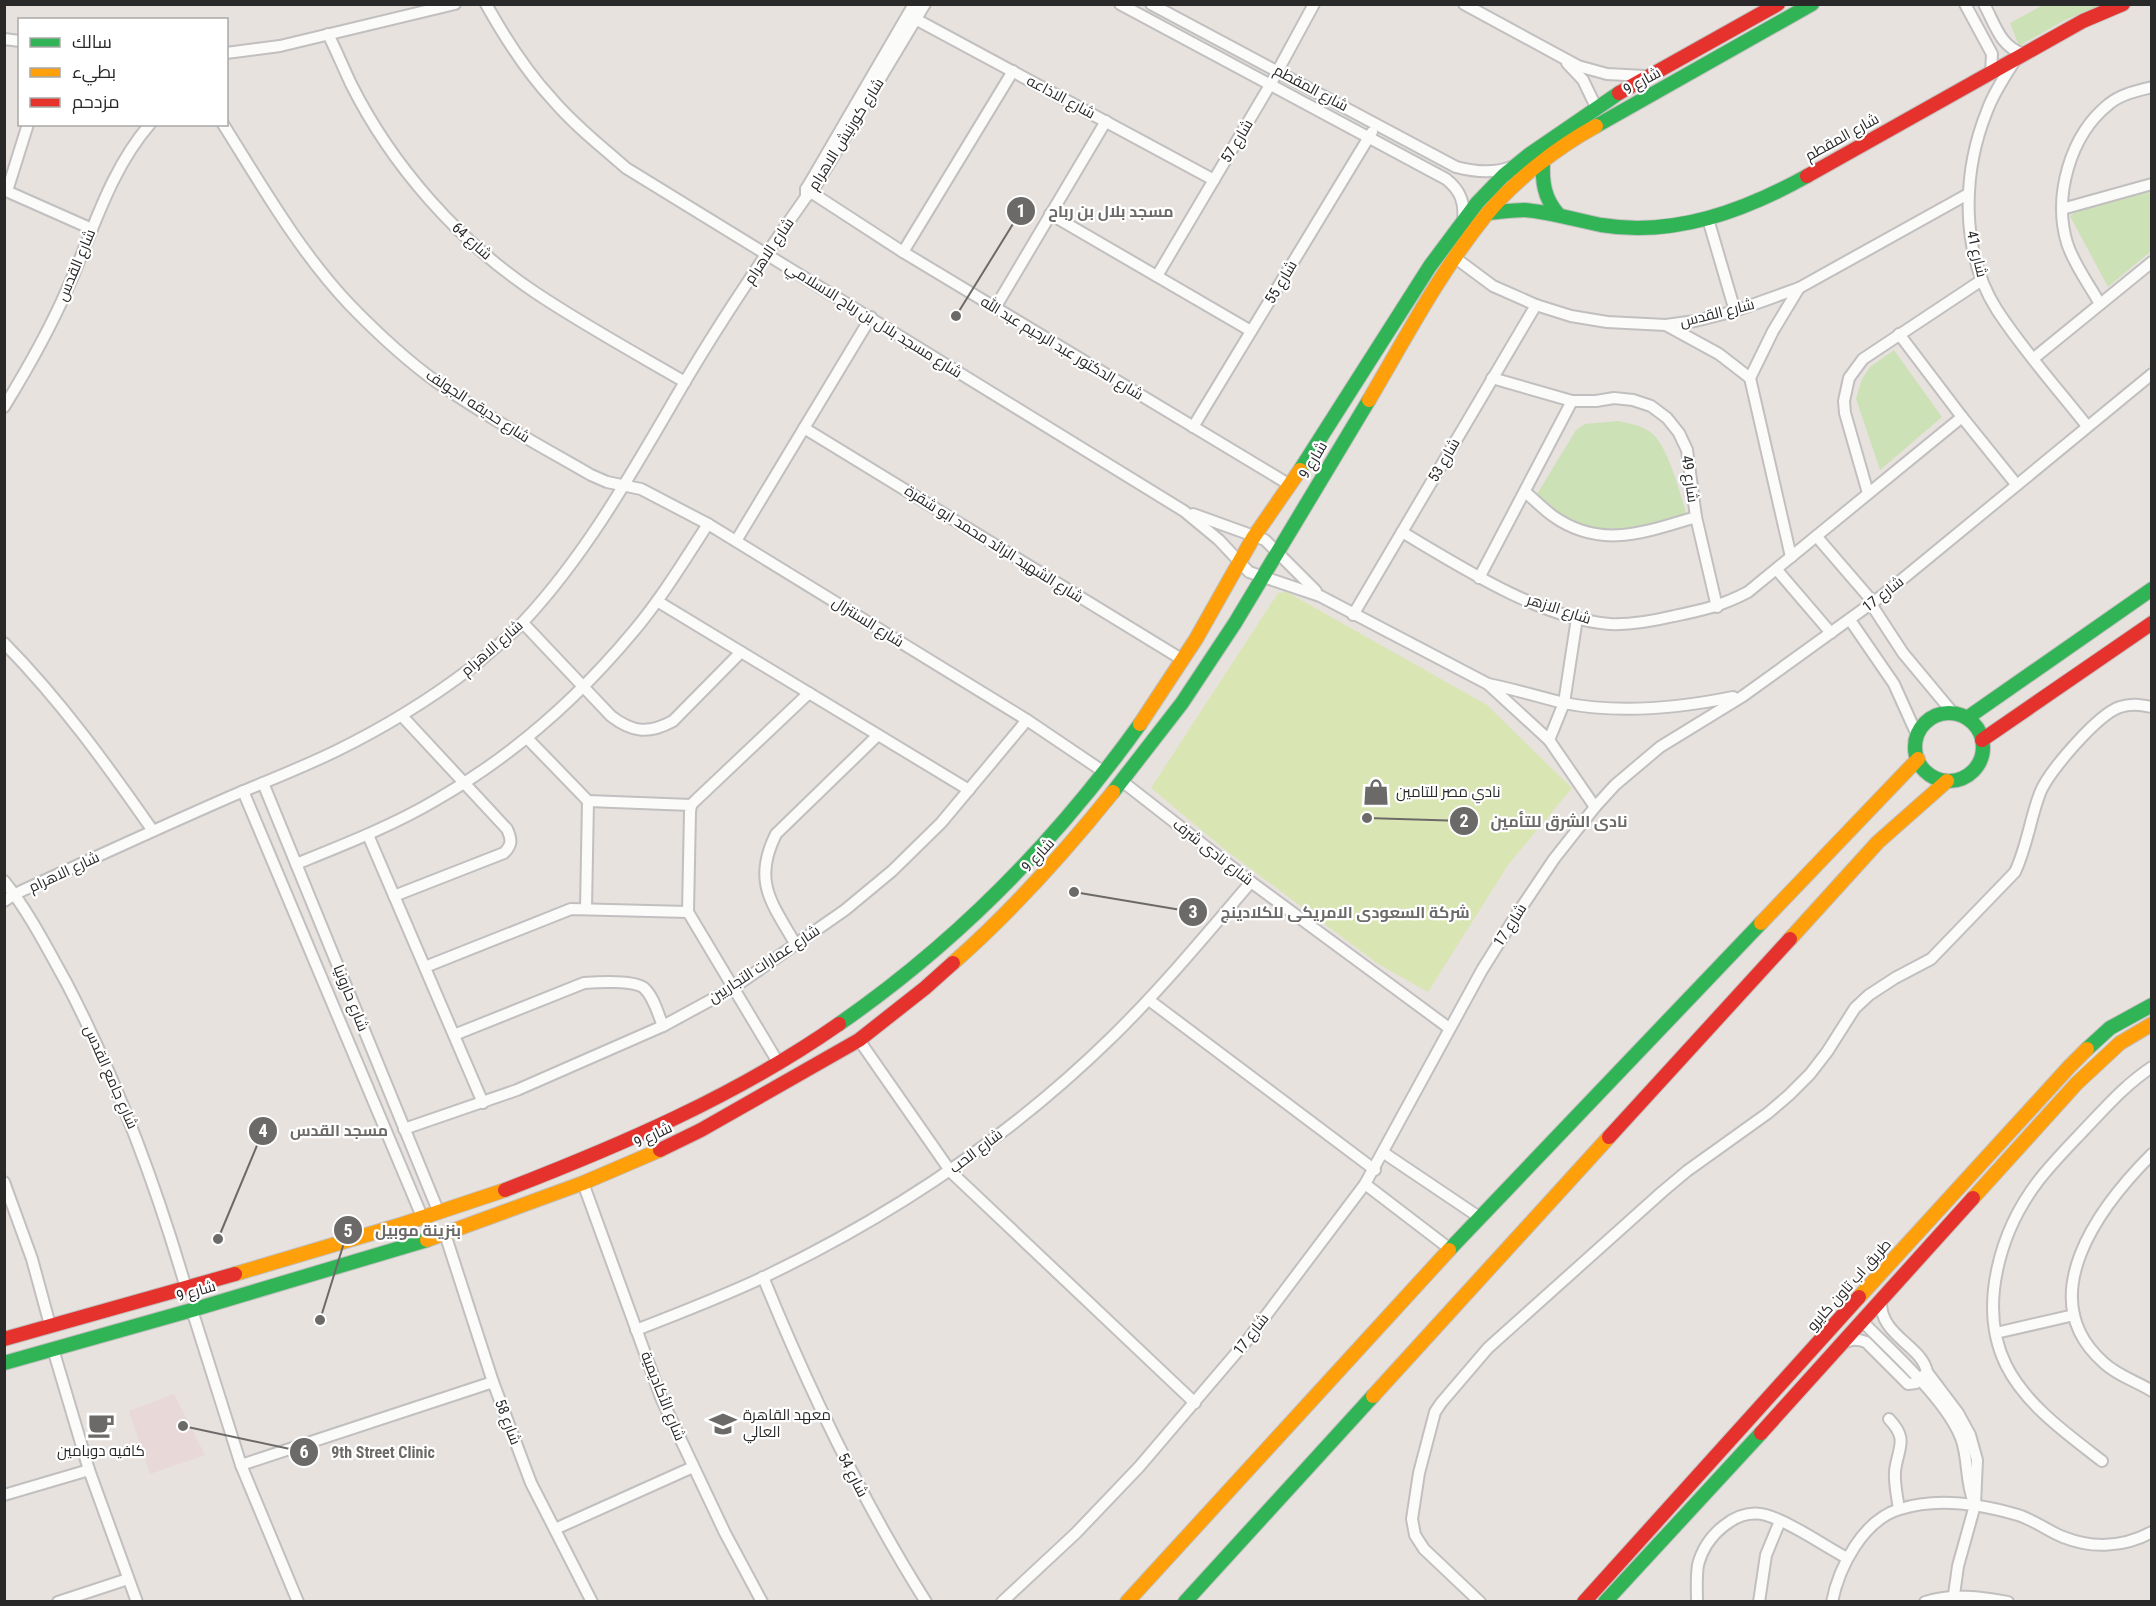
<svg xmlns="http://www.w3.org/2000/svg" width="2156" height="1606" font-family="'Roboto Condensed',Cairo,sans-serif">
	<rect width="100%" height="100%" fill="#e7e2de"/>
	<path fill="#e9d8d8" d="M 174,1394 L 205,1455 L 150,1474 L 129,1411 Z"/>
	<g fill="#cde1b7">
		<path d="M 2043,5 L 2043,4 L 2101,5 L 2065,20 L 2019,46 L 2010,23 Z"/>
		<path d="M 2151,192 L 2151,251 L 2108,287 L 2070,216 L 2083,206 Z"/>
		<path d="M 1894,350 L 1942,417 L 1880,470 L 1856,399 L 1862,379 L 1870,367 Z"/>
		<path d="M 1618,421 C 1628,423 1640,425 1649,431 C 1667,442 1678,488 1685,508 L 1685,517 C 1675,522 1666,528 1656,533 C 1609,554 1571,523 1534,499 L 1576,430 L 1585,424 Z"/>
	</g>
	<path fill="#d9e6b4" d="M 1287,592 L 1487,705 L 1572,788 L 1508,865 L 1428,992 L 1378,964 L 1223,848 L 1151,788 L 1278,593 Z"/>
	<g fill="none" stroke-linecap="round" stroke-linejoin="round">
		<defs>
			<g id="street">
				<path d="M 486,4 C 505,38 526,71 552,99 C 574,125 601,146 626,168 L 1184,511 L 1219,540 L 1249,572 L 1320,596 L 1488,684 L 1549,740 L 1595,807"/>
				<path d="M 1120,4 L 1446,179 C 1460,190 1465,202 1463,220"/>
				<path d="M 1151,4 L 1456,167 C 1475,172 1493,174 1511,167"/>
				<path d="M 1464,4 L 1578,66 L 1607,74 L 1645,76"/>
				<path d="M 1965,4 L 1992,54 L 1991,73"/>
				<path d="M 1984,4 C 1995,24 2000,47 2024,54"/>
				<path d="M 908,15 L 1214,180"/>
				<path d="M 328,34 C 336,50 343,67 351,84 C 392,166 459,242 536,293 C 584,325 635,353 685,382"/>
				<path d="M 4,39 L 20,41"/>
				<path d="M 226,53 L 280,46 L 455,4"/>
				<path d="M 2016,59 C 2005,76 1994,92 1987,111 C 1962,173 1960,252 1997,310 C 2023,350 2057,388 2087,426"/>
				<path d="M 1567,63 L 1583,80 L 1596,107"/>
				<path d="M 223,124 C 262,186 299,251 349,304 C 376,332 406,360 438,383 C 487,417 539,445 591,475 L 607,482 L 641,489 L 708,524 L 1027,720 L 1104,772"/>
				<path d="M 806,189 L 903,252 L 1290,485"/>
				<path d="M 4,190 L 92,229"/>
				<path d="M 7,191 L 28,124"/>
				<path d="M 806,194 L 806,189 L 812,179 L 914,4"/>
				<path d="M 2062,209 L 2152,184"/>
				<path d="M 1050,214 L 1251,331"/>
				<path d="M 1708,219 L 1735,311"/>
				<path d="M 903,252 L 1013,71"/>
				<path d="M 1454,257 L 1493,286 L 1536,305 L 1571,316 L 1607,322 L 1666,325 L 1695,321 L 1735,311 L 1799,288 L 1968,194"/>
				<path d="M 1157,276 L 1270,85 L 1314,4"/>
				<path d="M 2100,304 C 2089,284 2074,265 2067,243 C 2053,196 2070,135 2109,104 C 2121,94 2137,91 2152,87"/>
				<path d="M 995,308 L 1106,121"/>
				<path d="M 1666,325 L 1719,354 L 1750,378 L 1791,557"/>
				<path d="M 1899,334 L 1962,417 L 2016,484"/>
				<path d="M 2034,358 L 2152,262"/>
				<path d="M 1492,378 L 1572,401 L 1596,401 L 1614,398 L 1633,400 L 1651,406 L 1667,418 L 1679,433 L 1687,450 L 1696,517 L 1717,607"/>
				<path d="M 1750,378 L 1773,331 L 1799,288"/>
				<path d="M 4,407 C 28,368 51,327 69,285 C 93,231 110,170 150,124"/>
				<path d="M 1193,427 L 1372,132"/>
				<path d="M 804,428 L 1183,660"/>
				<path d="M 1525,492 C 1535,500 1543,509 1553,516 C 1601,550 1645,532 1696,517"/>
				<path d="M 1868,493 L 1845,413 L 1844,401 L 1849,378 L 1863,359 L 1982,280"/>
				<path d="M 1193,514 L 1265,540 L 1316,591"/>
				<path d="M 1402,532 C 1461,567 1541,619 1610,624 C 1632,625 1653,621 1674,616 C 1703,610 1721,606 1748,592 L 1962,417"/>
				<path d="M 1817,537 L 1873,602"/>
				<path d="M 736,541 L 871,317"/>
				<path d="M 1777,570 L 1831,633"/>
				<path d="M 1479,578 L 1572,401"/>
				<path d="M 657,601 L 969,790"/>
				<path d="M 1871,604 L 1903,653 L 1953,713"/>
				<path d="M 1353,615 L 1536,305"/>
				<path d="M 1850,620 L 1894,684 L 1917,735"/>
				<path d="M 523,623 L 611,716 C 633,733 649,734 673,721 L 741,652"/>
				<path d="M 4,643 C 61,701 107,765 153,831"/>
				<path d="M 1488,684 C 1514,689 1539,697 1564,703 C 1619,714 1679,708 1733,697"/>
				<path d="M 527,738 L 588,801 L 691,805"/>
				<path d="M 1549,740 L 1564,703 L 1577,618"/>
				<path d="M 1123,782 L 1251,882 L 1449,1028"/>
				<path d="M 263,783 L 439,1213"/>
				<path d="M 243,791 L 423,1219"/>
				<path d="M 368,835 L 483,1103"/>
				<path d="M 296,864 C 343,845 392,826 436,800 C 511,757 578,698 633,632 C 661,599 684,561 708,524"/>
				<path d="M 4,881 C 29,912 47,948 66,982 C 117,1080 155,1182 186,1288"/>
				<path d="M 394,896 L 504,853 C 512,845 512,840 507,829 L 402,716"/>
				<path d="M 4,901 L 15,894 C 85,862 154,830 225,799 C 262,783 299,769 336,751 C 383,728 429,700 471,668 C 489,653 508,638 524,621 C 589,551 635,467 683,385 C 721,320 763,258 806,197 L 812,192 L 925,4"/>
				<path d="M 586,908 L 588,801"/>
				<path d="M 796,945 C 772,903 752,882 776,834 L 878,735"/>
				<path d="M 425,967 L 571,909 L 688,912"/>
				<path d="M 1149,1000 L 1375,1170"/>
				<path d="M 454,1035 L 584,983 C 597,982 634,980 644,988 C 654,997 658,1014 663,1026"/>
				<path d="M 859,1040 L 951,1172 L 1195,1403"/>
				<path d="M 779,1064 L 688,912 L 690,812 L 691,805 L 696,800 L 809,693"/>
				<path d="M 404,1129 L 517,1090 L 663,1026 L 733,988 L 845,910 L 892,871 L 941,823 L 1027,720"/>
				<path d="M 1384,1153 L 1479,1217"/>
				<path d="M 2152,1154 C 2100,1206 2030,1298 2104,1363 C 2118,1376 2136,1381 2152,1391"/>
				<path d="M 4,1182 L 32,1259 L 50,1325"/>
				<path d="M 583,1183 L 662,1400 L 725,1533 L 762,1602"/>
				<path d="M 1365,1184 L 1450,1249"/>
				<path d="M 445,1234 L 493,1382 L 531,1483 L 592,1602"/>
				<path d="M 763,1277 C 809,1390 861,1499 926,1602"/>
				<path d="M 192,1310 L 241,1465 L 298,1602"/>
				<path d="M 1862,1321 C 1892,1352 1946,1399 1961,1438 C 1969,1459 1965,1482 1974,1502"/>
				<path d="M 636,1330 C 680,1313 724,1296 766,1276 C 893,1215 1011,1136 1112,1037 C 1161,989 1206,935 1251,882"/>
				<path d="M 1996,1333 L 2074,1315"/>
				<path d="M 1843,1343 C 1852,1339 1857,1339 1866,1342 L 1908,1384 L 1916,1383 L 1927,1372 C 1922,1345 1879,1336 1881,1300"/>
				<path d="M 53,1349 L 89,1470 L 137,1602"/>
				<path d="M 1927,1372 L 1958,1413 L 1970,1435 L 1977,1460 L 1975,1505 L 1958,1566 L 1953,1602"/>
				<path d="M 1889,1419 C 1909,1440 1898,1447 1895,1471 C 1894,1483 1897,1496 1899,1509"/>
				<path d="M 2102,1461 C 2067,1434 2026,1405 2006,1365 C 1977,1306 2001,1229 2039,1180 C 2053,1162 2069,1146 2085,1129 C 2106,1107 2126,1084 2152,1067"/>
				<path d="M 241,1465 L 493,1382"/>
				<path d="M 4,1495 L 89,1470"/>
				<path d="M 555,1529 L 693,1467"/>
				<path d="M 58,1602 L 128,1579"/>
				<path d="M 1002,1602 L 1076,1533 L 1139,1467 L 1249,1338 L 1365,1184 L 1482,970 L 1517,914 L 1554,859 L 1595,807 L 1615,785 L 1660,747 L 1743,696 L 1883,595 L 2152,374"/>
				<path d="M 1480,1602 L 1424,1549 L 1415,1535 L 1412,1519 L 1419,1473 L 1435,1412 L 1441,1403 L 1488,1348 L 1662,1192 L 1687,1171 L 1768,1113 L 1789,1095 L 1810,1074 L 1827,1052 L 1855,1008 L 1869,995 L 1895,978 L 1931,959 L 2015,872 C 2027,847 2030,819 2040,793 C 2048,772 2098,714 2120,707 C 2131,703 2141,705 2152,707"/>
				<path d="M 1697,1602 C 1697,1589 1696,1577 1698,1565 C 1705,1537 1735,1507 1766,1515 C 1790,1522 1823,1545 1847,1558"/>
				<path d="M 1759,1602 L 1766,1555 L 1780,1521"/>
				<path d="M 1832,1602 C 1839,1567 1863,1520 1900,1509 C 1937,1497 1981,1504 2018,1515 C 2034,1520 2048,1531 2063,1537 C 2093,1549 2124,1547 2152,1532"/>
				<path d="M 1925,1602 C 1951,1593 1982,1597 2008,1602"/>
			</g>
			<g id="fast">
				<path d="M 1596,126 L 1812,4"/>
				<path d="M 1543,161 C 1542,182 1544,198 1558,214"/>
				<path d="M 1488,213 C 1500,212 1513,210 1525,210 C 1550,212 1576,220 1601,225 C 1674,237 1744,211 1807,176"/>
				<path d="M 1300,470 L 1430,266 L 1477,203 L 1503,176 L 1530,154 L 1619,93"/>
				<circle cx="1949" cy="747" r="34"/>
				<path d="M 1967,718 L 2152,589"/>
				<path d="M 1113,792 L 1182,703 L 1235,623 L 1369,400"/>
				<path d="M 839,1024 C 956,943 1057,840 1140,724"/>
				<path d="M 2087,1049 L 2110,1028 L 2152,1005"/>
				<path d="M 1449,1250 L 1761,923"/>
				<path d="M 4,1363 L 192,1310 L 427,1240"/>
				<path d="M 1185,1602 L 1373,1396"/>
				<path d="M 1605,1602 L 1761,1433"/>
			</g>
			<g id="slow">
				<path d="M 1369,400 C 1406,337 1440,272 1486,215 C 1515,180 1556,148 1596,126"/>
				<path d="M 1140,724 L 1196,639 L 1253,538 L 1300,470"/>
				<path d="M 1761,923 L 1918,759"/>
				<path d="M 1790,939 L 1878,842 L 1947,781"/>
				<path d="M 953,963 C 1012,911 1064,853 1113,792"/>
				<path d="M 1973,1198 L 2077,1083 L 2120,1043 L 2152,1024"/>
				<path d="M 427,1240 L 583,1183 L 660,1150"/>
				<path d="M 235,1274 L 400,1225 L 505,1190"/>
				<path d="M 1859,1297 L 2069,1067 L 2087,1049"/>
				<path d="M 1373,1396 L 1609,1137"/>
				<path d="M 1127,1602 L 1449,1250"/>
			</g>
			<g id="jam">
				<path d="M 1619,93 L 1778,4"/>
				<path d="M 1807,176 L 2083,21 L 2123,4"/>
				<path d="M 1982,740 L 2152,623"/>
				<path d="M 1609,1137 L 1790,939"/>
				<path d="M 660,1150 L 701,1130 L 859,1040 L 925,988 L 953,963"/>
				<path d="M 505,1190 C 621,1145 736,1096 839,1024"/>
				<path d="M 4,1339 L 235,1274"/>
				<path d="M 1761,1433 L 1973,1198"/>
				<path d="M 1584,1602 L 1859,1297"/>
			</g>
		</defs>
		<use href="#street" stroke="#c1bfbf" stroke-width="14"/>
		<use href="#fast" stroke="#c1bfbf" stroke-width="16"/>
		<use href="#slow" stroke="#c1bfbf" stroke-width="16"/>
		<use href="#jam" stroke="#c1bfbf" stroke-width="16"/>
		<use href="#street" stroke="#fbfbfa" stroke-width="10"/>
		<use href="#fast" stroke="#30b455" stroke-width="14"/>
		<use href="#slow" stroke="#ff9f0a" stroke-width="14"/>
		<use href="#jam" stroke="#e5322d" stroke-width="14"/>
	</g>
	<defs>
		<symbol id="shop-bare" viewBox="-9 -9 18 18"><path d="M-5-2.5h2.3a2.7 3.5 0 0 1 5.4 0H5L5.5 6h-11ZM-1.5-2.5h3a1.5 2.3 0 0 0-3 0Z" fill="#6c6a68" stroke="#fff" stroke-width="2.5" paint-order="stroke"/></symbol>
		<symbol id="university-bare" viewBox="-9 -9 18 18"><path d="M0-5L7-2L0 1L-7-2ZM-4 1L0 2.5L4 1V4Q0 6-4 4Z" fill="#6c6a68" stroke="#fff" stroke-width="2.5" paint-order="stroke"/></symbol>
		<symbol id="cafe-bare" viewBox="-9 -9 18 18"><path d="M-5.5-4.5H6V0H3Q3 3.5 0 3.5H-2.5Q-5.5 3.5-5.5 0ZM3-3.2v2h1.7v-2ZM-6 4.5H4V6H-6Z" fill="#6c6a68" stroke="#fff" stroke-width="2.5" paint-order="stroke"/></symbol>
	</defs>
	<g fill-rule="evenodd">
		<use href="#shop-bare" x="1357" y="773" width="38" height="38"/>
		<use href="#university-bare" x="704" y="1405" width="38" height="38"/>
		<use href="#cafe-bare" x="82" y="1406" width="38" height="38"/>
	</g>
	<g text-anchor="middle" stroke-width="4.5" stroke-linejoin="round" paint-order="stroke">
		<g font-size="15" fill="#292929" stroke="#fff">
			<text transform="translate(1642 81) rotate(-29)" y="5">شارع 9</text>
			<text transform="translate(1311 88) rotate(28)" y="5">شارع المقطم</text>
			<text transform="translate(1061 97) rotate(28)" y="5">شارع الاذاعه</text>
			<text transform="translate(846 134) rotate(-58)" y="5">شارع كورنيش الاهرام</text>
			<text transform="translate(1842 137) rotate(-29)" y="5">شارع المقطم</text>
			<text transform="translate(1237 141) rotate(-59)" y="5">شارع 57</text>
			<text transform="translate(472 241) rotate(42)" y="5">شارع 64</text>
			<text transform="translate(769 251) rotate(-56)" y="5">شارع الاهرام</text>
			<text transform="translate(1977 254) rotate(77)" y="5">شارع 41</text>
			<text transform="translate(76 265) rotate(-67)" y="5">شارع القدس</text>
			<text transform="translate(1281 282) rotate(-59)" y="5">شارع 55</text>
			<text transform="translate(1717 313) rotate(-14)" y="5">شارع القدس</text>
			<text transform="translate(874 320) rotate(32)" y="5">شارع مسجد بلال بن رباح الاسلامي</text>
			<text transform="translate(1062 348) rotate(31)" y="5">شارع الدكتور عبد الرحيم عبد الله</text>
			<text transform="translate(478 406) rotate(33)" y="5">شارع حديقه الجولف</text>
			<text transform="translate(1313 460) rotate(-59)" y="5">شارع 9</text>
			<text transform="translate(1444 460) rotate(-60)" y="5">شارع 53</text>
			<text transform="translate(1690 479) rotate(82)" y="5">شارع 49</text>
			<text transform="translate(994 544) rotate(32)" y="5">شارع الشهيد الرائد محمد ابو شقرة</text>
			<text transform="translate(1883 594) rotate(-38)" y="5">شارع 17</text>
			<text transform="translate(1559 609) rotate(18)" y="5">شارع الازهر</text>
			<text transform="translate(868 622) rotate(32)" y="5">شارع السنترال</text>
			<text transform="translate(492 648) rotate(-41)" y="5">شارع الاهرام</text>
			<text transform="translate(1213 852) rotate(38)" y="5">شارع نادى شرف</text>
			<text transform="translate(1038 855) rotate(-47)" y="5">شارع 9</text>
			<text transform="translate(64 872) rotate(-25)" y="5">شارع الاهرام</text>
			<text transform="translate(1510 925) rotate(-57)" y="5">شارع 17</text>
			<text transform="translate(764 964) rotate(-33)" y="5">شارع عمارات التجاريين</text>
			<text transform="translate(351 998) rotate(68)" y="5">شارع حارونيا</text>
			<text transform="translate(111 1077) rotate(66)" y="5">شارع جامع القدس</text>
			<text transform="translate(653 1135) rotate(-25)" y="5">شارع 9</text>
			<text transform="translate(976 1151) rotate(-37)" y="5">شارع الحب</text>
			<text transform="translate(1849 1285) rotate(-48)" y="5">طريق اب تاون كايرو</text>
			<text transform="translate(196 1291) rotate(-16)" y="5">شارع 9</text>
			<text transform="translate(1251 1334) rotate(-52)" y="5">شارع 17</text>
			<text transform="translate(663 1396) rotate(68)" y="5">شارع الأكاديمية</text>
			<text transform="translate(508 1422) rotate(69)" y="5">شارع 58</text>
			<text transform="translate(853 1475) rotate(63)" y="5">شارع 54</text>
		</g>
		<g font-size="15" fill="#292929" stroke="#fff" text-anchor="start">
			<text x="1396" y="797">نادي مصر للتامين</text>
			<text x="743" y="1420">معهد القاهرة<tspan x="743" dy="17">العالي</tspan></text>
			<text x="101" y="1456" text-anchor="middle">كافيه دوبامين</text>
		</g>
	</g>
	<path fill="none" stroke="#6c6a68" stroke-width="2" d="M956 316L1021 211M1367 818L1464 821M1074 892L1193 912M218 1239L263 1131M320 1320L348 1230M183 1426L304 1452"/>
	<g fill="#6c6a68" stroke="#fff" stroke-width="2">
		<circle cx="956" cy="316" r="6"/>
		<circle cx="1367" cy="818" r="6"/>
		<circle cx="1074" cy="892" r="6"/>
		<circle cx="218" cy="1239" r="6"/>
		<circle cx="320" cy="1320" r="6"/>
		<circle cx="183" cy="1426" r="6"/>
		<circle cx="1021" cy="211" r="15"/>
		<circle cx="1464" cy="821" r="15"/>
		<circle cx="1193" cy="912" r="15"/>
		<circle cx="263" cy="1131" r="15"/>
		<circle cx="348" cy="1230" r="15"/>
		<circle cx="304" cy="1452" r="15"/>
	</g>
	<g font-size="18" text-anchor="middle" font-weight="bold" fill="#fff">
		<text x="1021" y="217">1</text>
		<text x="1464" y="827">2</text>
		<text x="1193" y="918">3</text>
		<text x="263" y="1137">4</text>
		<text x="348" y="1237">5</text>
		<text x="304" y="1458">6</text>
	</g>
	<g font-size="16" text-anchor="middle" font-weight="bold" fill="#6c6a68" stroke="#fff" stroke-width="4.5" stroke-linejoin="round" paint-order="stroke">
		<text x="1111" y="217">مسجد بلال بن رباح</text>
		<text x="1559" y="827">نادى الشرق للتأمين</text>
		<text x="1345" y="918">شركة السعودى الامريكى للكلادينج</text>
		<text x="339" y="1136">مسجد القدس</text>
		<text x="418" y="1236">بنزينة موبيل</text>
		<text x="383" y="1458">9th Street Clinic</text>
	</g>
	<rect width="2156" height="1606" fill="none" stroke="#292929" stroke-width="12"/>
	<rect x="18" y="18" width="210" height="108" fill="#ffffff" stroke="#a9a9a9" stroke-width="1.5"/>
	<rect x="30" y="38" width="30" height="9" fill="#30b455" stroke="#a9a9a9" stroke-width="1.5"/>
	<text x="72" y="48" font-size="18" fill="#292929">سالك</text>
	<rect x="30" y="68" width="30" height="9" fill="#ff9f0a" stroke="#a9a9a9" stroke-width="1.5"/>
	<text x="72" y="78" font-size="18" fill="#292929">بطيء</text>
	<rect x="30" y="98" width="30" height="9" fill="#e5322d" stroke="#a9a9a9" stroke-width="1.5"/>
	<text x="72" y="108" font-size="18" fill="#292929">مزدحم</text>
</svg>
